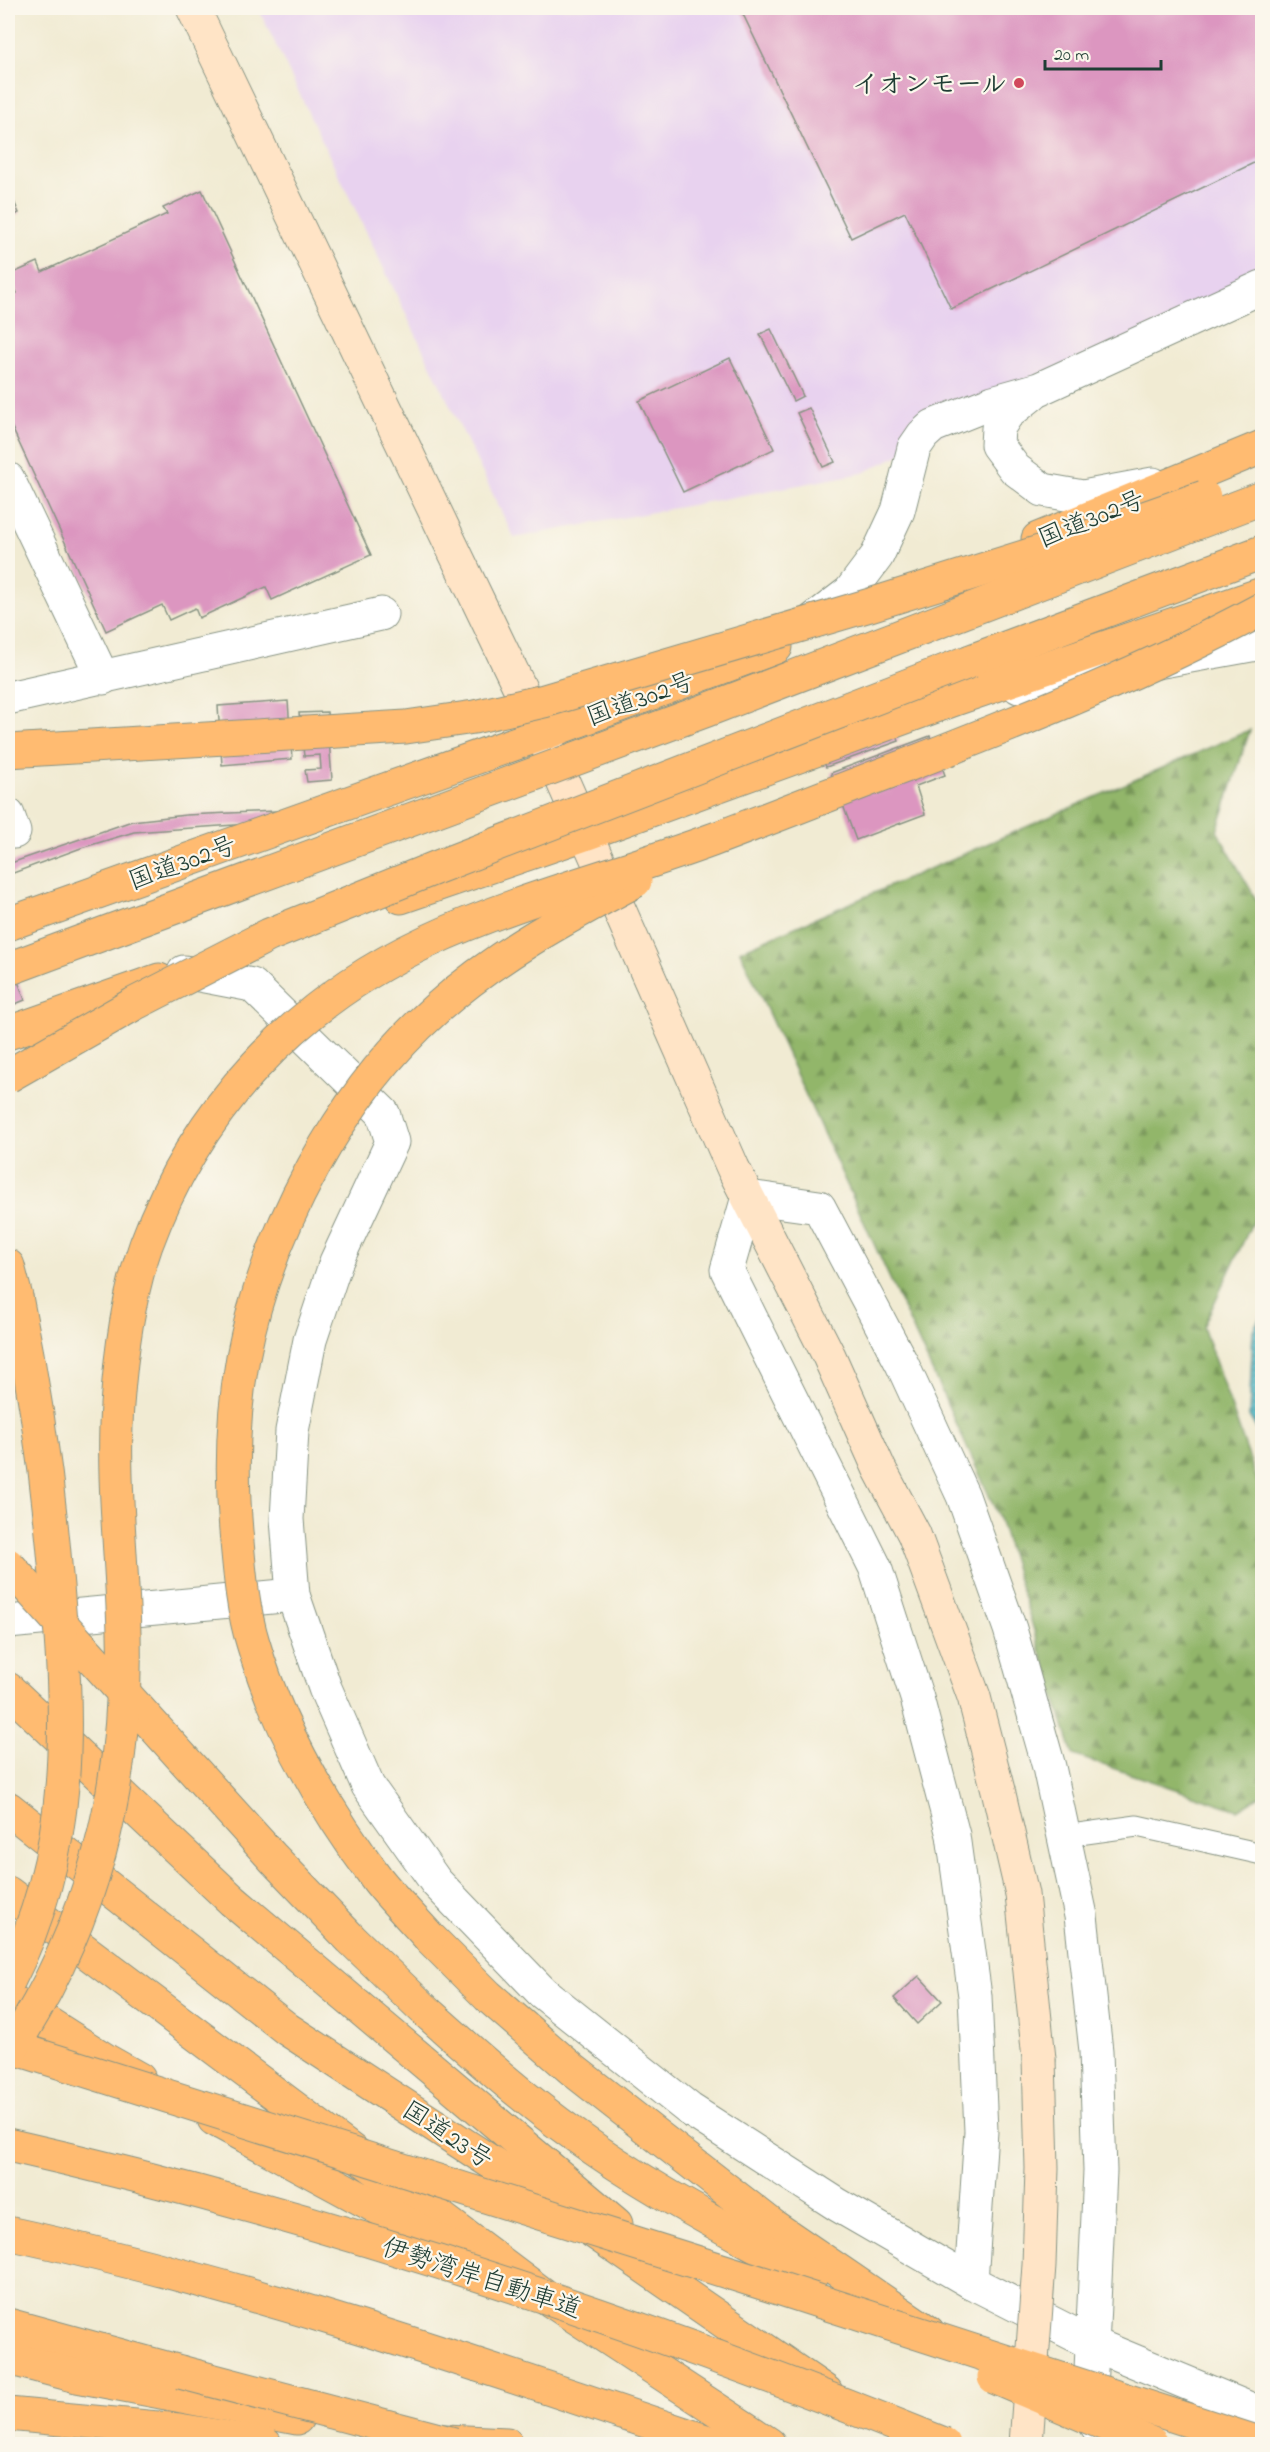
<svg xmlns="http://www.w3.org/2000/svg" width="1270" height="2452" font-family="'Indie Flower','Klee One',sans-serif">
	<defs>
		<pattern id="forest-firs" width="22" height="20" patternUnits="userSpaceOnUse" patternTransform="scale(1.5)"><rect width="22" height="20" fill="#92b66a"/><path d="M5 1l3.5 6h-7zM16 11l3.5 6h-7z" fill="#779558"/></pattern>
		<pattern id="water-rules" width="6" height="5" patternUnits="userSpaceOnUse" patternTransform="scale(1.5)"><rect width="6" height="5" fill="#43b0c0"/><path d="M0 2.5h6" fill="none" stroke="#37909d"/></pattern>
	</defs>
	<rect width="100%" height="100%" fill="#fbf7ec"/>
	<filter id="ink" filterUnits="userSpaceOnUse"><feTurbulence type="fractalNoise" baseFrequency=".0167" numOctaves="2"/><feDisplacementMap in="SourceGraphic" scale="12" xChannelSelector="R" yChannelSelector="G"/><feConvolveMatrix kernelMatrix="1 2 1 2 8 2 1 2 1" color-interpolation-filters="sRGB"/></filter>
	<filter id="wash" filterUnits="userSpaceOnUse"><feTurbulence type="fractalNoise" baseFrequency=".008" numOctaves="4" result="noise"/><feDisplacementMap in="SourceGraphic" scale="24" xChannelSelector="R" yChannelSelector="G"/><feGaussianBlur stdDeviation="1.35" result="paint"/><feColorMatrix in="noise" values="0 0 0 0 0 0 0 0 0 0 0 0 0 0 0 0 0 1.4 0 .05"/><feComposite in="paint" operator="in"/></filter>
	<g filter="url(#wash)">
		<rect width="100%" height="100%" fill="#f1ebd3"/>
		<path fill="#e8d2ef" d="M 258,8 L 1262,8 L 1262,275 L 863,473 L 514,538 Z"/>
		<path fill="url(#forest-firs)" stroke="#587a4f" stroke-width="1.5" d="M 1250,730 L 1217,831 L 1262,910 L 1262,1202 L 1203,1327 L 1262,1494 L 1262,1795 L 1238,1810 L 1073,1755 L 998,1515 L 740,951 Z"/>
		<path fill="url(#water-rules)" stroke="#31767a" stroke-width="1.5" d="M 1262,1314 L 1262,1439 L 1249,1416 L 1253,1330 Z"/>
		<g id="blocks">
			<g fill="#dc96c0">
				<path d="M 740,8 L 1262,8 L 1262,159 L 951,309 L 905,212 L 851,238 Z"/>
				<path d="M 8,188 L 19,213 L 8,219 Z"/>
				<path d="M 202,190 L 371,555 L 272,600 L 266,587 L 199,618 L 195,608 L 169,620 L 162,605 L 106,631 L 8,419 L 8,298 L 17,293 L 9,275 L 38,262 L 42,272 L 167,214 L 163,208 Z"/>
				<path d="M 771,329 L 803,396 L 793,401 L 760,334 Z"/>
				<path d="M 730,358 L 774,449 L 683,492 L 639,401 Z"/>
				<path d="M 809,408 L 835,462 L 823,467 L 797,413 Z"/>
				<path d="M 288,701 L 292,759 L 222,765 L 218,706 Z"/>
				<path d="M 327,712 L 332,780 L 307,782 L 305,770 L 321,769 L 320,755 L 304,756 L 299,713 Z"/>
				<path d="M 891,720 L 899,741 L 826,767 L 818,746 Z"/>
				<path d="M 930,736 L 945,775 L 916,786 L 925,814 L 856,840 L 831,773 Z"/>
				<path d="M 276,811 L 277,822 L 134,832 L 81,848 L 8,875 L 8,864 L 132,821 L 186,815 Z"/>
				<path d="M 8,955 L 25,1000 L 8,1007 L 8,994 L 12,992 L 8,982 Z"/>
				<path d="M 919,1976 L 942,2001 L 917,2024 L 894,1998 Z"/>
			</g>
		</g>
	</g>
	<g filter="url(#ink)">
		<use href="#blocks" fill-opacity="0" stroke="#889484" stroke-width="1.5"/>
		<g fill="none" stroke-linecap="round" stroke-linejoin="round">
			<defs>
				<path id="lane" d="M 1064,1836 L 1137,1826 L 1262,1854"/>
				<g id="street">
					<path d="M 1032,394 L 1007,414 L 998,428 L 997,445 L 1015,469 L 1043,490 L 1083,497 L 1153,484"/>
					<path d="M 8,479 L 103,678"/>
					<path d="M 812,621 L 850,592 L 877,556 L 898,511 L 914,448 L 923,435 L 933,426 L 993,402 L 1039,389 L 1262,287"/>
					<path d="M 1019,687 L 1262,643"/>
					<path d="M 8,698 L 381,614"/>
					<path d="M 8,815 L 14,832"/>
					<path d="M 184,972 L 252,985 L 383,1113 L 392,1142 L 336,1262 L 310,1340 L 292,1431 L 287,1519 L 293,1595 L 325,1688 L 368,1786 L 436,1882 L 542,1992 L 689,2109 L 838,2205 L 971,2282 L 1093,2344 L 1262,2414"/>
					<path d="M 8,1622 L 293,1595"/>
					<path d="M 971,2282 L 981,2131 L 975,1996 L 953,1835 L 917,1698 L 875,1567 L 727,1270 L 748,1197 L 819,1207 L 902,1364 L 963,1496 L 1010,1629 L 1049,1767 L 1081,1916 L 1096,2051 L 1100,2171 L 1089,2414 L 1109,2444"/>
				</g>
				<path id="secondary" d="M 193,8 L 542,734 L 733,1168 L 829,1356 L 879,1468 L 914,1534 L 974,1697 L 999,1794 L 1022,1894 L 1039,2059"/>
				<g id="highway">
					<path d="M 1038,539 L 1262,447"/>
					<path d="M 971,661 L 1262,552"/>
					<path d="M 401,897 L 585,834 L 955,699 L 1262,594"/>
					<path d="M 8,924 L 542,734 L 776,647"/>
					<path d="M 8,1033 L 159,980"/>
					<path d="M 8,1266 L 16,1297"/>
					<path d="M 8,1689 L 233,1901 L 616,2224"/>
					<path d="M 8,1808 L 287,2029 L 523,2183 L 826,2392"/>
					<path d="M 8,1893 L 553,2302 L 769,2444"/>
					<path d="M 429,1937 L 488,1996 L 573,2070 L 652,2132 L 773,2226 L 928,2332"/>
					<path d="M 8,1998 L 107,2061 L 139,2079"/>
					<path d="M 429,2014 C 476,2056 524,2099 576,2136 C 650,2190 732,2231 811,2276"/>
					<path d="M 214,2119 L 456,2250"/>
					<path d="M 8,2233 C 248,2285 481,2365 714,2444"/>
					<path d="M 8,2325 L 180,2372"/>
					<path d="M 8,2358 L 77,2376 L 297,2418"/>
					<path d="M 8,2414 L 179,2430 L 265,2444"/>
					<path d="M 425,2440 L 507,2444"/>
				</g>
			</defs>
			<use href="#lane" stroke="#889484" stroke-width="23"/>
			<use href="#street" stroke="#889484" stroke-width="35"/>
			<use href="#secondary" stroke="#889484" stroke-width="35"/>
			<use href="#highway" stroke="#889484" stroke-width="35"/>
			<use href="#lane" stroke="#fff" stroke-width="21"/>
			<use href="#street" stroke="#fff" stroke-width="33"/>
			<use href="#secondary" stroke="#ffe4c6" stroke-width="33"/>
			<use href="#highway" stroke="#ffbb71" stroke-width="33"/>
			<defs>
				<path id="secondary-bridge" d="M 1026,2444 L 1039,2265 L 1042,2168 L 1039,2059"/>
				<g id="highway-bridge">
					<path d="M 8,751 L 406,727 L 474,717 L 544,701 L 870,605 L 1113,529 L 1204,497"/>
					<path d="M 8,969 L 707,710 L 1262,498"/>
					<path d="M 8,1076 L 134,1004 L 269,935 L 435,868 L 971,661"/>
					<path d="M 8,1565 L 273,1858 L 351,1939 L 429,2014"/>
					<path d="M 429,1937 C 412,1918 394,1900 378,1880 C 325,1809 278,1729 253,1643 C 243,1611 240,1575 237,1542 C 231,1481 232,1417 243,1357 C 267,1232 341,1093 436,1009 C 495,956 565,918 635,881"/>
					<path d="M 8,1982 C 76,1849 69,1719 56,1575 C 48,1481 35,1389 16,1297"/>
					<path d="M 8,2046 L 772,2286 L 1262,2444"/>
					<path d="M 8,2054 C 93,1925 128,1787 124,1633 C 122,1556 112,1481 117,1405 C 121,1351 128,1296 146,1245 C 196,1109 295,1003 426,942 C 518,899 617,875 712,840 C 776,816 840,790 905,766 C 1026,719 1147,671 1262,609"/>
					<path d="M 8,2145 C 328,2217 640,2322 944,2444"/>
					<path d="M 180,2372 L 454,2444"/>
					<path d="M 994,2377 L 1152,2444"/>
				</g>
			</defs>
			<use href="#secondary-bridge" stroke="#889484" stroke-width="35" stroke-linecap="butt"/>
			<use href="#highway-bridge" stroke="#889484" stroke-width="35" stroke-linecap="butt"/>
			<use href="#secondary-bridge" stroke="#ffe4c6" stroke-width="33"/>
			<use href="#highway-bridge" stroke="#ffbb71" stroke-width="33"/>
		</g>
	</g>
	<circle fill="#d1495b" stroke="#fbf7ec" stroke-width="2" cx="1019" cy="83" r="6"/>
	<g text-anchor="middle" stroke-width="4.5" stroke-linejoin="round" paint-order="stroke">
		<g font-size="26" font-weight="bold" fill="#1f3d34" stroke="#fbf7ec" text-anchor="end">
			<text x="1007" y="92">イオンモール</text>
		</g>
		<g font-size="26" fill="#1f3d34" stroke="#fbf7ec">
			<text transform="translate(1091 518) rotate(-22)" y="9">国道302号</text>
			<text transform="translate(640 698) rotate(-20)" y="9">国道302号</text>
			<text transform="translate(182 862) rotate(-20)" y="9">国道302号</text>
			<text transform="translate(448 2134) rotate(33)" y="9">国道23号</text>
			<text transform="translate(482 2277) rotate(18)" y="9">伊勢湾岸自動車道</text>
		</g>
	</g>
	<rect width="1270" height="2452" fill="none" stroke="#fbf7ec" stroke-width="30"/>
	<path d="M1045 60v9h116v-9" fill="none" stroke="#1f3d34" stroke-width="3"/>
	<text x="1054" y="60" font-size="18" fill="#1f3d34" stroke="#fbf7ec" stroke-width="4.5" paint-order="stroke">20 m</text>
</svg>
